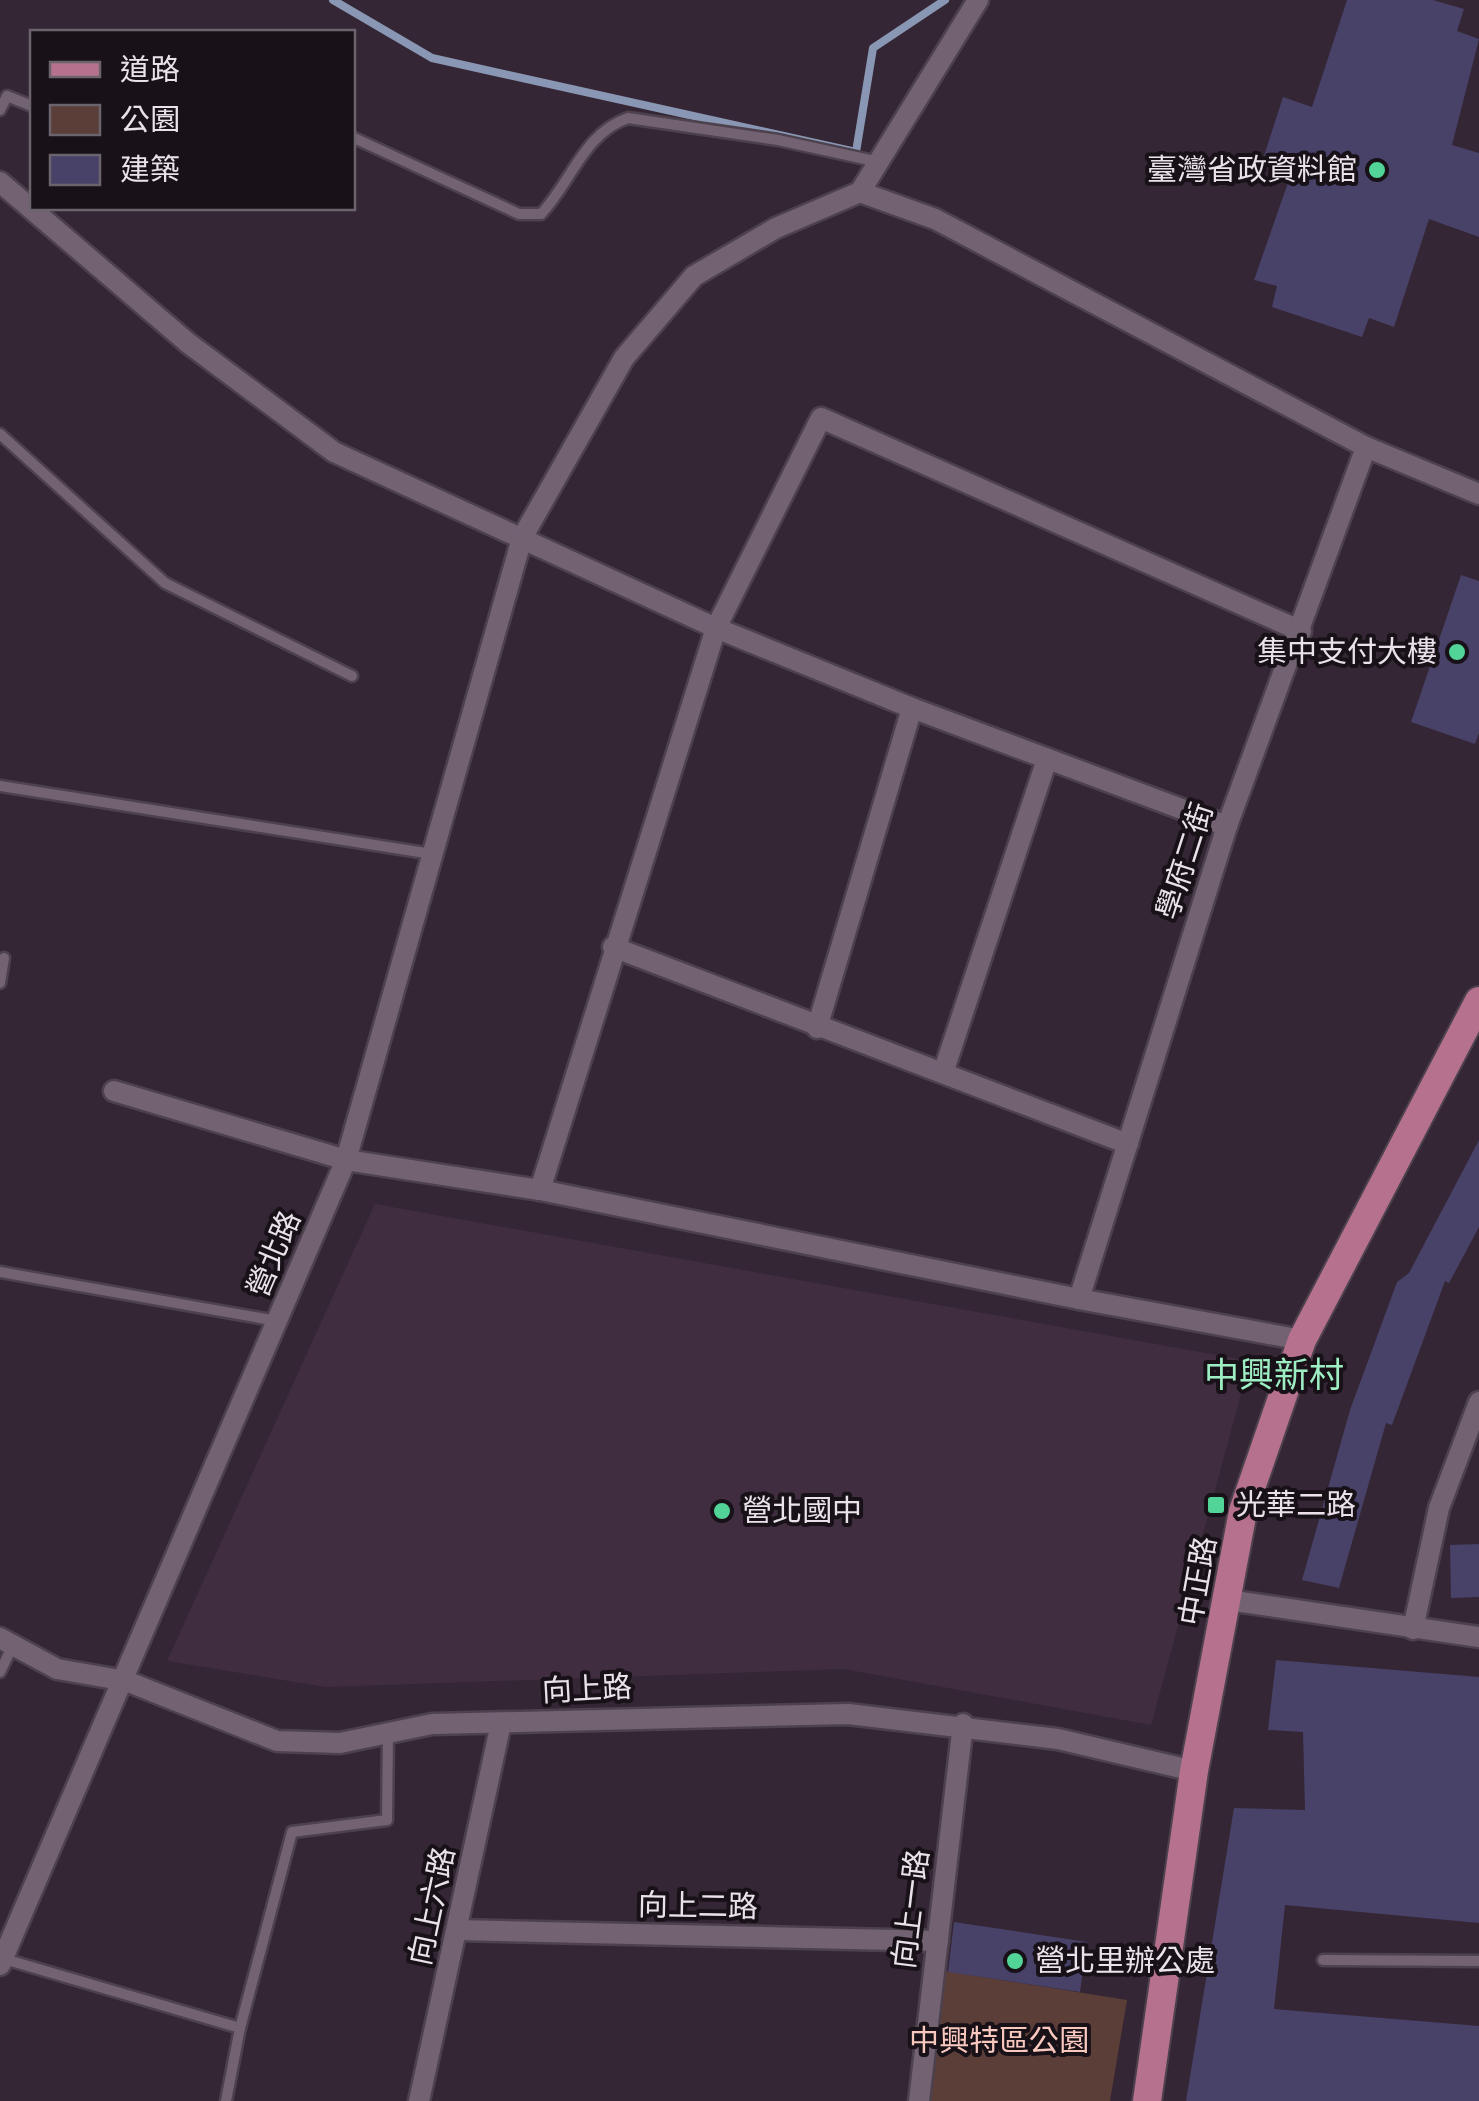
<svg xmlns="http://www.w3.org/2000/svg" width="1479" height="2101" font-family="Commissioner,'Noto Sans TC',sans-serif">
	<rect width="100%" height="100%" fill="#342634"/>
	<path fill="#402e40" d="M 375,1204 L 1250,1361 L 1151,1725 L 844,1669 L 326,1687 L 167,1661 Z"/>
	<path fill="#5b3e38" d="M 945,1971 L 1127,2000 L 1110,2101 L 930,2101 Z"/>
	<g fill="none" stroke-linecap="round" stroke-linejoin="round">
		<path stroke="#8997b4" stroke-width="8" d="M 333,0 L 432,58 L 856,152 L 873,48 L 945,0"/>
	</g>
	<g fill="#484168">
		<path d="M 1347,0 L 1433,0 L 1464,9 L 1457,31 L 1479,39 L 1452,145 L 1479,153 L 1479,237 L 1429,219 L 1394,327 L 1369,318 L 1362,337 L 1272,307 L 1277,286 L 1254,280 L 1291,174 L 1261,165 L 1283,97 L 1312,107 Z"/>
		<path d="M 1461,575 L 1479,581 L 1479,733 L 1475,744 L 1411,722 Z"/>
		<path d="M 1479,1140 L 1479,1227 L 1449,1283 L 1445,1281 L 1392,1425 L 1386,1423 L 1339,1588 L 1302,1580 L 1350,1410 L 1397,1282 L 1409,1273 Z"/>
		<path d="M 1479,1544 L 1479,1597 L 1451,1598 L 1450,1545 Z"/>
		<path d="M 1276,1660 L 1479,1677 L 1479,1923 L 1285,1905 L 1274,2009 L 1479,2026 L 1479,2101 L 1186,2101 L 1234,1808 L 1305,1810 L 1303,1732 L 1268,1730 Z"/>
		<path d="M 954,1922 L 1087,1942 L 1080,1992 L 948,1972 Z"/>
	</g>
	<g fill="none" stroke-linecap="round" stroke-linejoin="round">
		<defs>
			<g id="service">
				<path d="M 0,110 L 7,96 L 32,106"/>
				<path d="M 352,137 L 519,214 L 541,214 C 572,181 584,133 628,118 L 778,140 L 879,162"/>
				<path d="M 0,434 L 165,583 L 352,676"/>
				<path d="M 0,786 L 432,854"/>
				<path d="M 0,983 L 4,958"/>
				<path d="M 0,1272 L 277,1321"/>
				<path d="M 0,1672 L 13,1645"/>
				<path d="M 1,1958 L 240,2028"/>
				<path d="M 1323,1960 L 1479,1961"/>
				<path d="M 226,2101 L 240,2028 L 292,1832 L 387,1820 L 388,1734"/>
			</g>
			<g id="minor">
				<path d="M 0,182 L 188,343 L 334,452 L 716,628 L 912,708 L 1227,826"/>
				<path d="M 860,192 L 978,0"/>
				<path d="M 613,947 L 1128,1144"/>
				<path d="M 817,1028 L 912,708"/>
				<path d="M 943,1073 L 1047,759"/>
				<path d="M 114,1091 L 346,1160 L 540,1190 L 1079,1299 L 1302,1340"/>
				<path d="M 540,1190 L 716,628 L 821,418 L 1301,631"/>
				<path d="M 1079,1299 L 1227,826 L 1366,447"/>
				<path d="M 1228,1600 L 1479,1637"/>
				<path d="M 1413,1629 L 1439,1508 L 1479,1402"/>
				<path d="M 0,1638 L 57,1669 L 126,1681 L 277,1741 L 340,1743 L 432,1724 L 848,1714 L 1058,1739 L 1194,1771"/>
				<path d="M 458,1930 L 938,1941"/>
				<path d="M 0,1965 L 346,1160 L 522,538 L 624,358 L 694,276 L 776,228 L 860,192 L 935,219 L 1366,447 L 1479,494"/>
				<path d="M 419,2101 L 501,1723"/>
				<path d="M 919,2101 L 963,1724"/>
			</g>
			<path id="primary" d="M 1147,2101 L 1194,1771 L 1243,1511 L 1302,1340 L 1479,1001"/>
		</defs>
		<use href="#service" stroke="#4d414d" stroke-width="15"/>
		<use href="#minor" stroke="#4d414d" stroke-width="25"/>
		<use href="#primary" stroke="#4d414d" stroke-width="32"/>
		<use href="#service" stroke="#726272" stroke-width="10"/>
		<use href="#minor" stroke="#726272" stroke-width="20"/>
		<use href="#primary" stroke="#b6718e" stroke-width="28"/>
	</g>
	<g fill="#52d397" stroke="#181118" stroke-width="4">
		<circle cx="1377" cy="170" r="10"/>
		<circle cx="1457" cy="652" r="10"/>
		<rect x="1206" y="1495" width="20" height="20" rx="5"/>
		<circle cx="722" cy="1511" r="10"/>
		<circle cx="1015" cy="1961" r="10"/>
	</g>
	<g text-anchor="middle" stroke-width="8" stroke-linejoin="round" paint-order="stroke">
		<g font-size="30" fill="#eae1ea" stroke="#181118" text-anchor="start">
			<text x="1357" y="180" text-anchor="end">臺灣省政資料館</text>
			<text x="1437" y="662" text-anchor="end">集中支付大樓</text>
			<text x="1236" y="1515">光華二路</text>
			<text x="742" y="1521">營北國中</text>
			<text x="1035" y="1971">營北里辦公處</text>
		</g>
		<g font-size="30" fill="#eae1ea" stroke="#181118">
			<text transform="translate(1185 861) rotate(-72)" y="10">學府二街</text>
			<text transform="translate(274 1254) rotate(-67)" y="10">營北路</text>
			<text transform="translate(1198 1581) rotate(-80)" y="10">中正路</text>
			<text transform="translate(587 1689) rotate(-3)" y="10">向上路</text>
			<text transform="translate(432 1906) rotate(-78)" y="10">向上六路</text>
			<text transform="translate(698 1906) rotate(1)" y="10">向上二路</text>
			<text transform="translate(911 1909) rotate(-83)" y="10">向上一路</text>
		</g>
		<g font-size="30" fill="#f8c7be" stroke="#181118">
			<text x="999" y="2051">中興特區公園</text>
		</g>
		<g font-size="35" fill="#9deec2" stroke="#181118">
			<text x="1274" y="1387">中興新村</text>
		</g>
	</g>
	<rect x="30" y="30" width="325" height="180" fill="#181118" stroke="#6c646c" stroke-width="2.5"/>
	<rect x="50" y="62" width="50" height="15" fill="#b6718e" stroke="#6c646c" stroke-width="2.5"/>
	<text x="120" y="80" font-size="30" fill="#eae1ea">道路</text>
	<rect x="50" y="105" width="50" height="30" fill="#5b3e38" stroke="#6c646c" stroke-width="2.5"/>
	<text x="120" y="130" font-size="30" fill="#eae1ea">公園</text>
	<rect x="50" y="155" width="50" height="30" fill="#484168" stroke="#6c646c" stroke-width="2.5"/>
	<text x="120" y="180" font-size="30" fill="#eae1ea">建築</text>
</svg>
